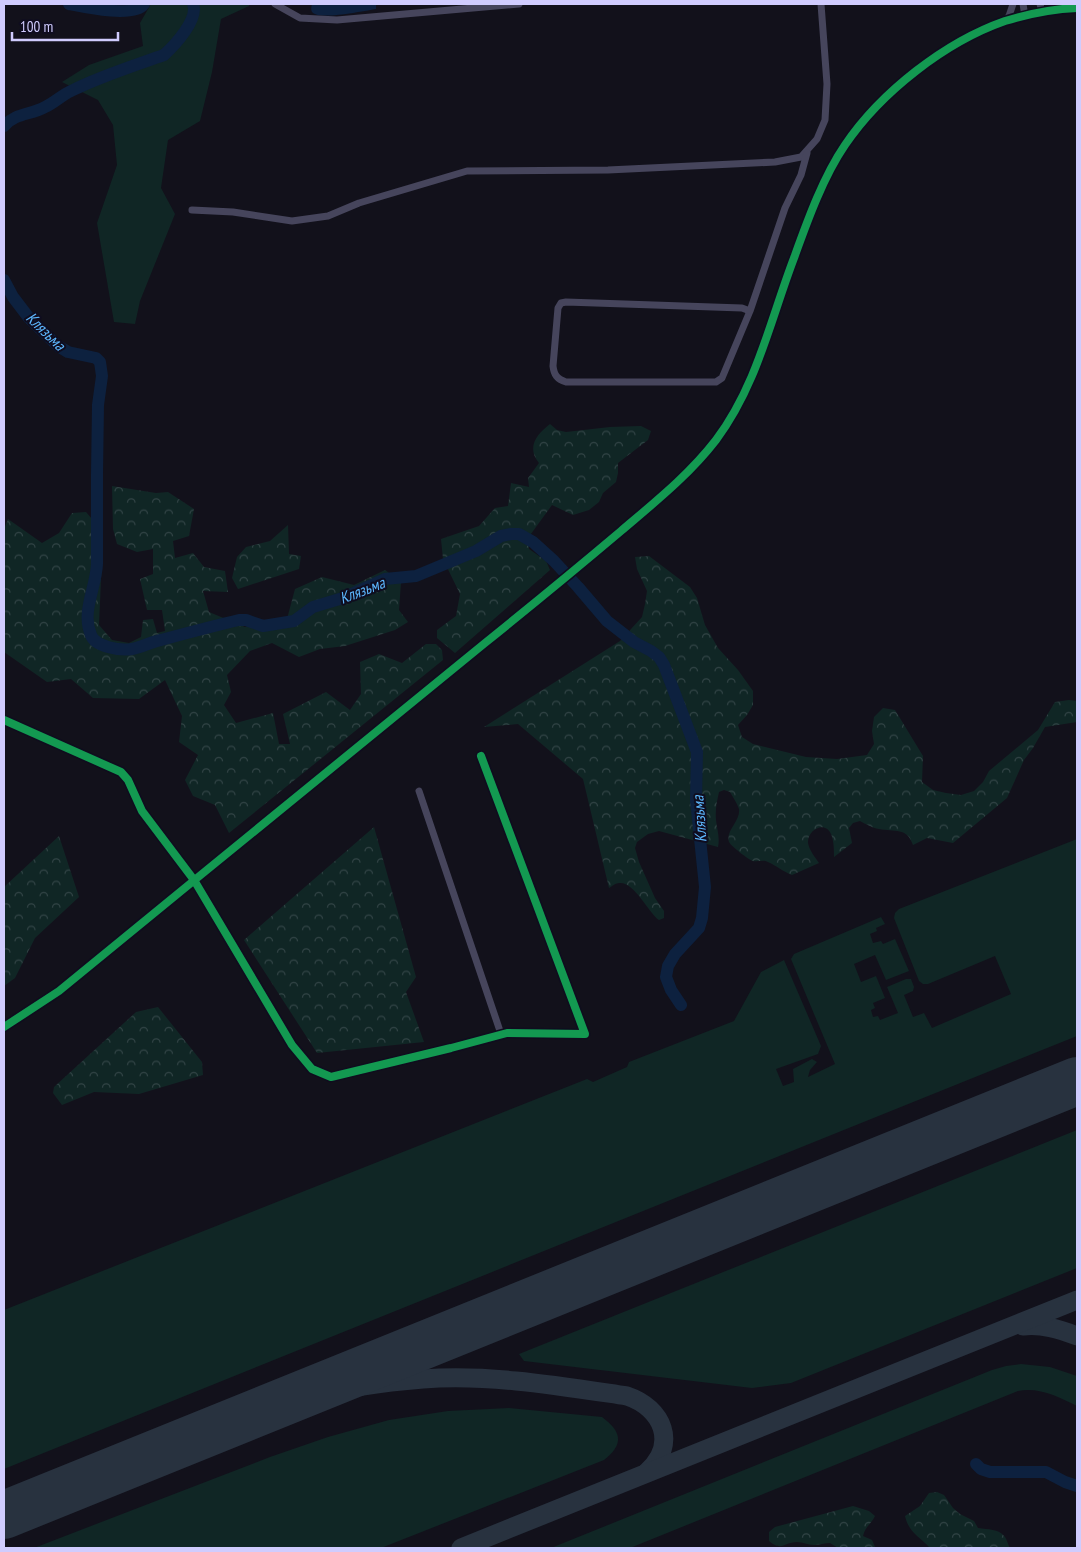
<svg xmlns="http://www.w3.org/2000/svg" width="1081" height="1552" font-family="'PT Sans Narrow',sans-serif">
	<defs>
		<pattern id="forest-crowns" width="20" height="18" patternUnits="userSpaceOnUse" patternTransform="scale(1.25)"><rect width="20" height="18" fill="#102625"/><path d="M2 6a3 3 0 1 1 6 0M12 15a3 3 0 1 1 6 0" fill="none" stroke="#324446"/></pattern>
	</defs>
	<rect width="100%" height="100%" fill="#12111b"/>
	<g fill="#102625">
		<path d="M 151,4 L 249,4 L 249,6 L 221,19 L 212,72 L 200,121 L 168,140 L 161,188 L 175,214 L 140,301 L 135,324 L 114,322 L 97,223 L 117,165 L 113,125 L 98,100 L 62,82 L 89,65 L 143,46 L 140,23 Z"/>
		<path d="M 1077,839 L 1077,1036 L 4,1469 L 4,1310 L 587,1079 L 593,1082 L 627,1067 L 629,1062 L 734,1021 L 761,972 L 784,960 L 821,1046 L 818,1054 L 776,1069 L 783,1086 L 794,1082 L 793,1069 L 812,1059 L 817,1062 L 810,1070 L 808,1077 L 835,1064 L 791,959 L 794,954 L 881,917 L 885,924 L 876,928 L 877,931 L 870,934 L 873,943 L 881,941 L 883,944 L 895,939 L 909,971 L 886,980 L 875,955 L 854,964 L 861,982 L 876,976 L 885,998 L 873,1003 L 875,1008 L 871,1010 L 873,1017 L 878,1016 L 880,1020 L 898,1013 L 887,987 L 906,979 L 911,979 L 914,987 L 913,991 L 904,995 L 913,1017 L 924,1013 L 932,1028 L 1011,994 L 995,956 L 928,984 L 923,984 L 919,981 L 894,918 L 895,913 L 899,909 Z"/>
		<path d="M 1077,1130 L 1077,1268 L 791,1383 L 752,1388 L 524,1361 L 519,1354 Z"/>
		<path d="M 1021,1364 L 1050,1367 L 1077,1376 L 1077,1406 C 1058,1397 1040,1387 1018,1391 L 630,1548 L 551,1548 L 992,1370 L 1006,1366 Z"/>
		<path d="M 509,1408 L 602,1417 C 622,1432 624,1444 604,1460 L 381,1548 L 34,1548 L 270,1457 L 328,1437 L 389,1420 L 448,1411 Z"/>
	</g>
	<g fill="url(#forest-crowns)">
		<path d="M 550,424 L 557,430 L 566,432 L 610,427 L 641,426 L 651,431 L 648,440 L 618,463 L 618,473 L 616,482 L 603,493 L 599,502 L 589,510 L 573,515 L 552,505 L 528,538 L 529,549 L 546,561 L 550,570 L 455,653 L 437,638 L 437,630 L 456,616 L 460,594 L 443,559 L 441,539 L 479,526 L 495,508 L 508,506 L 511,483 L 529,487 L 528,478 L 539,463 C 526,447 537,434 550,424 Z"/>
		<path d="M 112,486 L 156,493 L 168,492 L 194,509 L 189,536 L 173,541 L 175,558 L 193,553 L 204,567 L 225,571 L 228,592 L 203,591 L 209,612 L 245,627 L 287,619 L 295,589 L 322,577 L 354,585 L 385,570 L 401,582 L 399,610 L 408,622 L 395,630 L 345,646 L 320,649 L 299,657 L 272,643 L 250,651 L 227,675 L 231,692 L 224,705 L 236,723 L 273,713 L 279,744 L 290,744 L 283,714 L 326,692 L 350,710 L 361,694 L 360,662 L 379,654 L 402,663 L 426,644 L 436,644 L 442,650 L 443,660 L 229,833 L 215,805 L 193,796 L 185,780 L 198,755 L 179,742 L 182,716 L 165,680 L 139,699 L 93,698 L 71,679 L 47,682 L 4,652 L 4,529 L 8,519 L 42,543 L 59,533 L 72,513 L 86,512 L 103,532 L 99,625 L 112,640 L 129,643 L 141,637 L 143,620 L 153,619 L 157,633 L 165,631 L 162,610 L 147,610 L 140,579 L 153,574 L 153,549 L 137,552 L 117,544 L 113,529 Z"/>
		<path d="M 288,525 L 289,554 L 301,556 L 299,569 L 238,589 L 232,578 L 237,557 L 246,547 L 270,541 Z"/>
		<path d="M 649,556 L 690,587 L 697,598 L 705,625 L 718,648 L 738,670 L 753,691 L 753,705 L 747,715 L 738,725 L 742,737 L 753,744 L 806,757 L 837,759 L 867,755 L 874,744 L 872,731 L 874,717 L 883,708 L 895,710 L 923,756 L 922,782 L 933,790 L 946,793 L 961,795 L 974,791 L 983,782 L 989,771 L 1038,730 L 1055,702 L 1069,700 L 1077,701 L 1077,722 L 1045,727 L 1033,748 L 1024,760 L 1007,798 L 953,843 L 927,838 L 913,845 C 907,827 895,832 879,829 C 872,828 866,824 860,821 L 853,823 L 849,828 L 852,843 L 834,857 C 834,850 834,841 831,834 C 825,820 807,830 808,843 C 809,850 815,857 819,863 L 792,875 C 782,871 777,866 768,862 C 764,859 758,862 753,861 C 749,860 731,846 729,842 C 725,831 741,821 739,809 C 737,803 733,797 730,792 L 724,790 L 719,792 C 717,801 715,810 716,820 C 717,830 720,837 718,847 L 659,831 L 648,834 L 637,842 L 635,848 L 639,862 L 655,898 L 664,911 L 664,918 L 659,920 C 648,912 634,881 619,883 C 616,883 612,886 609,888 L 583,779 L 518,724 L 484,727 L 620,641 L 642,617 L 645,604 L 647,591 L 637,569 L 635,557 Z"/>
		<path d="M 374,827 L 416,977 L 406,992 L 424,1042 L 317,1053 L 244,940 Z"/>
		<path d="M 59,836 L 79,897 L 35,938 L 15,978 L 4,986 L 4,887 Z"/>
		<path d="M 158,1007 L 202,1062 L 203,1075 L 139,1094 L 94,1092 L 62,1105 L 53,1093 L 54,1087 L 136,1012 Z"/>
		<path d="M 937,1492 L 944,1495 L 953,1508 L 960,1514 L 974,1521 L 978,1528 C 988,1530 998,1528 1005,1537 C 1007,1540 1008,1545 1010,1548 L 930,1548 C 919,1536 909,1533 905,1516 L 920,1506 L 929,1493 Z"/>
		<path d="M 853,1506 L 869,1511 L 875,1516 C 871,1524 865,1527 863,1536 L 872,1540 L 875,1547 L 874,1548 L 838,1548 L 830,1543 C 825,1543 819,1545 814,1545 C 808,1545 803,1542 797,1542 C 784,1542 782,1552 769,1541 L 769,1532 L 775,1527 Z"/>
	</g>
	<path fill="#0d213f" d="M 312,4 L 376,4 L 376,9 C 364,11 324,19 315,14 C 310,12 311,8 312,4 Z"/>
	<g fill="none" stroke-linecap="round" stroke-linejoin="round">
		<g stroke="#0d213f" stroke-width="12">
			<path d="M 69,4 C 84,7 135,18 144,4"/>
			<path d="M 4,126 C 15,113 31,115 45,107 C 54,103 62,95 71,91 C 101,76 133,66 164,55 C 175,45 199,19 193,4"/>
			<path d="M 4,280 L 13,297 L 29,318 L 58,346 L 68,352 L 96,358 L 100,362 L 102,376 L 98,405 L 97,474 L 97,564 C 96,588 81,612 91,635 C 95,647 121,651 132,649 C 142,647 151,642 161,640 C 187,633 213,626 239,620 L 246,620 L 263,626 L 294,621 L 313,607 L 343,598 L 385,579 L 416,576 L 476,551 L 501,536 L 511,534 L 519,534 L 533,542 L 554,561 L 578,587 L 607,621 L 634,642 L 651,651 L 659,657 L 664,665 L 697,752 L 696,800 L 705,887 L 702,918 L 699,928 L 675,954 L 668,966 L 666,977 L 671,990 L 681,1005"/>
			<path d="M 976,1464 L 981,1469 L 990,1472 L 1046,1472 L 1065,1482 L 1077,1486"/>
		</g>
		<g stroke="#28323f" stroke-width="19">
			<path d="M 1023,1326 C 1042,1324 1059,1329 1077,1336"/>
			<path d="M 253,1415 C 272,1409 291,1402 311,1397 C 347,1387 386,1382 423,1379 C 491,1374 560,1386 627,1396 C 663,1408 678,1444 647,1472"/>
			<path d="M 461,1548 L 1077,1300"/>
		</g>
		<path stroke="#28323f" stroke-width="48" d="M 4,1515 L 1077,1081"/>
		<g stroke="#46455c" stroke-width="7">
			<path d="M 275,4 L 300,18 L 337,20 L 519,4"/>
			<path d="M 1023,4 L 1025,16"/>
			<path d="M 1040,4 L 1042,12"/>
			<path d="M 1005,21 L 1009,16 L 1013,4"/>
			<path d="M 192,210 L 233,212 L 292,221 L 328,216 L 359,203 L 467,171 L 608,170 L 775,162 L 801,157 L 817,139 L 825,120 L 827,84 L 821,4"/>
			<path d="M 750,311 L 742,308 L 566,302 L 561,303 L 558,308 L 553,366 C 554,375 557,379 566,382 L 716,382 L 722,378 L 750,311 L 785,208 L 801,175 L 807,153"/>
			<path d="M 4,720 L 121,772 L 128,780 L 142,811 L 194,880 L 292,1045 L 312,1069 L 331,1077 L 451,1048 L 507,1033 L 585,1034 L 481,756"/>
			<path d="M 419,791 L 501,1034"/>
			<path d="M 4,1027 L 59,991 C 204,872 349,754 494,635 C 539,599 585,561 629,524 C 661,497 694,471 718,437 C 755,385 771,324 792,264 C 797,248 804,232 811,216 C 821,192 830,166 846,144 C 883,91 943,42 1005,21 C 1026,14 1048,11 1070,8"/>
		</g>
		<path stroke="#53526f" stroke-width="10" d="M 1062,4 L 1077,8"/>
		<defs>
			<g id="cycleway">
				<path d="M 4,720 L 121,772 L 128,780 L 142,811 L 194,880 L 292,1045 L 312,1069 L 331,1077 L 451,1048 L 507,1033 L 585,1034 L 481,756"/>
				<path d="M 4,1027 L 59,991 C 201,875 343,758 485,643 C 531,606 576,569 621,531 C 655,502 689,475 716,440 C 757,385 770,321 794,258 C 807,222 823,177 845,145 C 881,92 945,42 1005,21 C 1028,14 1053,9 1077,8"/>
			</g>
		</defs>
		<use href="#cycleway" stroke="#0f0d1f" stroke-width="11"/>
		<use href="#cycleway" stroke="#139951" stroke-width="8"/>
	</g>
	<g text-anchor="middle" stroke-width="4" stroke-linejoin="round" paint-order="stroke">
		<g font-size="16" font-style="italic" fill="#5cb6fc" stroke="#0f0d1f">
			<text transform="translate(46 331) rotate(44)" y="6">Клязьма</text>
			<text transform="translate(362 590) rotate(-21)" y="6">Клязьма</text>
			<text transform="translate(699 819) rotate(-94)" y="6">Клязьма</text>
		</g>
	</g>
	<rect width="1081" height="1552" fill="none" stroke="#d0ccfe" stroke-width="10"/>
	<path d="M12 32v8h106v-8" fill="none" stroke="#d0ccfe" stroke-width="2.5"/>
	<text x="20" y="32" font-size="15" fill="#d0ccfe" stroke="#0f0d1f" stroke-width="4" paint-order="stroke">100 m</text>
</svg>
